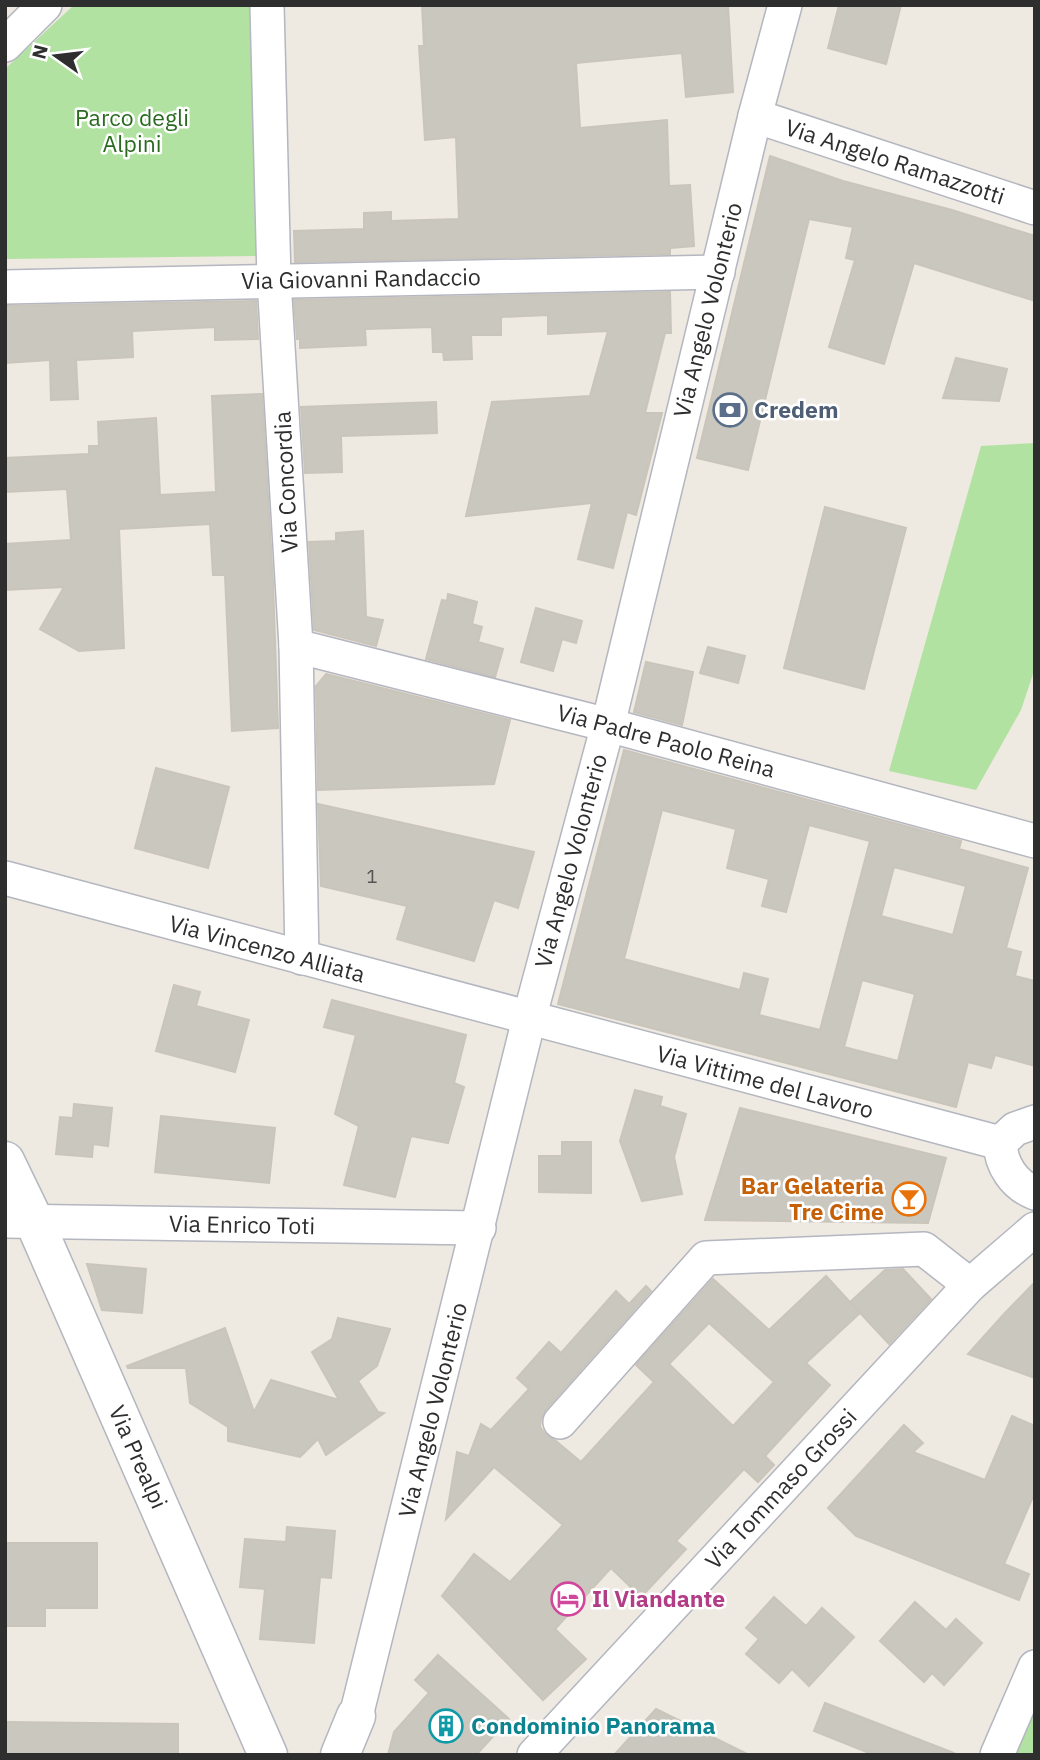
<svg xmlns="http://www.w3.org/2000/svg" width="1040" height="1760" font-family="'IBM Plex Sans',sans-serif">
	<rect width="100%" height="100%" fill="#eee9e1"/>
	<g fill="#b2e2a1">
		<path d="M 74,5 L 250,5 L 264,256 L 5,259 L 5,69 Z"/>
		<path d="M 1035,443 L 1035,668 L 1021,710 L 976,790 L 889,771 L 981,446 Z"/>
		<path d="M 1035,1692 L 1035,1755 L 1010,1755 Z"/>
	</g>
	<g fill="#cac7bf" stroke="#cac5ba" stroke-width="2" fill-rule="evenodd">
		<path d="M 422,5 L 728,5 L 733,92 L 686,97 L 682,53 L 576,63 L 580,128 L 667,120 L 669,186 L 690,185 L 694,246 L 670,248 L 670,254 L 295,262 L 294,231 L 364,229 L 364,213 L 391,212 L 391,221 L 459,219 L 456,137 L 425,140 L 419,46 L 424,46 Z"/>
		<path d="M 839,5 L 901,5 L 886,64 L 828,48 Z"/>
		<path d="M 770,156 L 843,181 L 952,210 L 1035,236 L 1035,301 L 914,263 L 884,364 L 829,347 L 855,260 L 846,258 L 853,227 L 809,219 L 748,470 L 697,458 Z"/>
		<path d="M 670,292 L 671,333 L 665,333 L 645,413 L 662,413 L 636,515 L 627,512 L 613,568 L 578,559 L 592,503 L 466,516 L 492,402 L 590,396 L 608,331 L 548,334 L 548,315 L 501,317 L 501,335 L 471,335 L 472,359 L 444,360 L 443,352 L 433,352 L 432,327 L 365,329 L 366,345 L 300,348 L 300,339 L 297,339 L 294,300 Z"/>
		<path d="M 256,301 L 258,339 L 215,340 L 215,327 L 132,331 L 133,357 L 76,360 L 78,399 L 51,400 L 50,360 L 5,363 L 5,306 Z"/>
		<path d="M 956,358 L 1007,369 L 999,401 L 943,398 Z"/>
		<path d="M 262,394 L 273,582 L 278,728 L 232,731 L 225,575 L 213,575 L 210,524 L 119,529 L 124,648 L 79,651 L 40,629 L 64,587 L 5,590 L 5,544 L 71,540 L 67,489 L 5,492 L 5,458 L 89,454 L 89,446 L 99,446 L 98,422 L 156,418 L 160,495 L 216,492 L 212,396 Z"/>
		<path d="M 436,402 L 437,433 L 341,436 L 342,472 L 305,473 L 301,407 Z"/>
		<path d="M 825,507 L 906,528 L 864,689 L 784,668 Z"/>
		<path d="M 363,531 L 366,617 L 383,620 L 376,646 L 314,630 L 309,542 L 336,541 L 336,533 Z"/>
		<path d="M 448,594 L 477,602 L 472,624 L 482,627 L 478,642 L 503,649 L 495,677 L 426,659 L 442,600 L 447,601 Z"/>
		<path d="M 536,608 L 582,621 L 576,643 L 562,639 L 553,671 L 521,662 Z"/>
		<path d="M 708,647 L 745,656 L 738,683 L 700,673 Z"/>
		<path d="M 646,662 L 693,672 L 682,725 L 634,712 Z"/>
		<path d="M 326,674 L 510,720 L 494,784 L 318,790 L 316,686 Z"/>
		<path d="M 624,750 L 961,841 L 959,849 L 1028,868 L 1006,948 L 1021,952 L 1015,976 L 1035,981 L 1035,1066 L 995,1055 L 991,1068 L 968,1062 L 956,1107 L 558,1004 ZM 662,810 L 736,829 L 727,868 L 769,879 L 762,906 L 786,912 L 809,825 L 870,841 L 820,1030 L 759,1015 L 768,979 L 744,973 L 740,990 L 624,959 ZM 894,867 L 966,886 L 953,935 L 881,916 ZM 862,980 L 915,994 L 898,1061 L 844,1047 Z"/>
		<path d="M 156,768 L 229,787 L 208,868 L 135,848 Z"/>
		<path d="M 318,804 L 534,852 L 518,908 L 494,900 L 474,961 L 397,939 L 407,906 L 321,886 Z"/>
		<path d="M 174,985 L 200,992 L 196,1006 L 249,1020 L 235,1072 L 156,1051 Z"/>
		<path d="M 332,1000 L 466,1035 L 454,1083 L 464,1087 L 448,1143 L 411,1136 L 395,1197 L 344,1185 L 359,1126 L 335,1114 L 356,1035 L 324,1027 Z"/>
		<path d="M 635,1090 L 662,1097 L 660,1106 L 686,1114 L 674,1157 L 682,1194 L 642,1201 L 620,1141 Z"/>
		<path d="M 74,1104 L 112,1108 L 108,1146 L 93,1144 L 92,1157 L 56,1154 L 60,1117 L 73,1118 Z"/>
		<path d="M 740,1108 L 946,1158 L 928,1223 L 705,1220 Z"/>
		<path d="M 161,1116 L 275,1128 L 269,1183 L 155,1172 Z"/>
		<path d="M 562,1142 L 591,1142 L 591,1193 L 539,1192 L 539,1156 L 562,1156 Z"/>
		<path d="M 87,1264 L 146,1269 L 142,1313 L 102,1310 Z"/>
		<path d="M 903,1269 L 931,1299 L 889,1344 L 850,1302 L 885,1270 Z"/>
		<path d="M 826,1276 L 860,1313 L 806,1363 L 830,1385 L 765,1456 L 774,1465 L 758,1482 L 744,1469 L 676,1541 L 686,1549 L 641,1597 L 611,1568 L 555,1629 L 586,1659 L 543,1700 L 442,1596 L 474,1554 L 510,1582 L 563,1525 L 494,1467 L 446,1519 L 457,1452 L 469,1456 L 481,1424 L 491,1430 L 529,1389 L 517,1378 L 549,1342 L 561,1353 L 616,1291 L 629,1304 L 646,1286 L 651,1291 L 546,1409 L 541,1419 L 540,1427 L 547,1436 L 556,1441 L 581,1462 L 654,1382 L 636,1365 L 713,1279 L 769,1330 ZM 709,1323 L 774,1382 L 733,1426 L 669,1364 Z"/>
		<path d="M 1035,1282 L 1035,1378 L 968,1354 L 1004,1314 Z"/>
		<path d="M 338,1318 L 390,1329 L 377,1366 L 358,1381 L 378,1412 L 384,1413 L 326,1455 L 318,1439 L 300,1457 L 228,1441 L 228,1427 L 190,1403 L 186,1368 L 128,1368 L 127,1366 L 225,1328 L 254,1412 L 271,1380 L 339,1400 L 312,1352 L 332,1339 Z"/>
		<path d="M 1012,1416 L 1035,1426 L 1035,1492 L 1004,1564 L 1029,1574 L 1019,1600 L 856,1536 L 828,1508 L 904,1425 L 923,1443 L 913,1452 L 985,1480 Z"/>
		<path d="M 287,1527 L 335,1531 L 331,1578 L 320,1577 L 314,1643 L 260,1639 L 265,1589 L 240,1587 L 245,1539 L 286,1542 Z"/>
		<path d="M 5,1543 L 97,1543 L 97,1608 L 45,1608 L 45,1626 L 5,1626 Z"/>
		<path d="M 774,1597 L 806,1626 L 822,1608 L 854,1637 L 809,1686 L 792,1669 L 779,1683 L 746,1654 L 759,1639 L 746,1628 Z"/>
		<path d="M 915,1602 L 946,1630 L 956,1619 L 982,1643 L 944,1685 L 932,1673 L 924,1682 L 880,1641 Z"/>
		<path d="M 438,1655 L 509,1719 L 476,1755 L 388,1755 L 394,1732 L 429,1693 L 415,1680 Z"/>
		<path d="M 825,1703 L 954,1753 L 953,1755 L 874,1755 L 814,1731 Z"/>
		<path d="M 656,1709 L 749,1755 L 614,1755 Z"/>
		<path d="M 5,1722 L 178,1724 L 178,1755 L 5,1755 Z"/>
	</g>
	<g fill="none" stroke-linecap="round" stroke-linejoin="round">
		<defs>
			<g id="minor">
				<path d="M 267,5 L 274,280 L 296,646 L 302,958"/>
				<path d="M 5,45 L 45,5"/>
				<path d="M 755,116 L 1035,208"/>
				<path d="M 5,287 L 718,272"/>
				<path d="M 296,646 L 608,725 L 1035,841"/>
				<path d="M 5,878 L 1000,1143"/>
				<path d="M 1035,1122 L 1015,1129 L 1000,1143 C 1001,1165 1014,1185 1035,1193"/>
				<path d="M 5,1221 L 479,1228"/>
				<path d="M 560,1422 L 706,1258 L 924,1249 L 970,1285"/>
				<path d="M 356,1716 L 529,1019 L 608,725 L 755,116 L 785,5"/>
				<path d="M 534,1755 L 970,1285 L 1035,1229"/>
				<path d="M 997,1755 L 1035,1667"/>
			</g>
			<g id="tertiary">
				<path d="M 5,1161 L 35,1223 L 268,1755"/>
				<path d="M 340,1755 L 356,1716"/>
			</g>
		</defs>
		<use href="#minor" stroke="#b4b6c0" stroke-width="36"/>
		<use href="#tertiary" stroke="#b4b6c0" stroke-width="41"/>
		<use href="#minor" stroke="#fff" stroke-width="33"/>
		<use href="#tertiary" stroke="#fff" stroke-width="38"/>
	</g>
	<defs>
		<symbol id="bank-ring" viewBox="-11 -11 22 22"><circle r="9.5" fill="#fff" stroke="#5c6f8a" stroke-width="1.5"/><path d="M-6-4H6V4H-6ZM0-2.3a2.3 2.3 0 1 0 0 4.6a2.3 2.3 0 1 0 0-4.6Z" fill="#5c6f8a"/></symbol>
		<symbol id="bar-ring" viewBox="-11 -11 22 22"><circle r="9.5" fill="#fff" stroke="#e8710a" stroke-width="1.5"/><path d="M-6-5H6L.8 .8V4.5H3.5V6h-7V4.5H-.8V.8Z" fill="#e8710a"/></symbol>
		<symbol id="hotel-ring" viewBox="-11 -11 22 22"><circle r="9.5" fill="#fff" stroke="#d1479c" stroke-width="1.5"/><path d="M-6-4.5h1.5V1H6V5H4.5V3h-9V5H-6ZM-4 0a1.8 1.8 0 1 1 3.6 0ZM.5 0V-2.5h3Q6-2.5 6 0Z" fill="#d1479c"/></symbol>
		<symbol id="building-ring" viewBox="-11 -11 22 22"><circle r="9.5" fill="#fff" stroke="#0f9aa8" stroke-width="1.5"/><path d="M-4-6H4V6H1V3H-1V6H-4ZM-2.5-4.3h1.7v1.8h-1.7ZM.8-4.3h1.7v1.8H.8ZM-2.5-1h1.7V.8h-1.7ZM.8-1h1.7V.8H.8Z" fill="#0f9aa8"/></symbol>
	</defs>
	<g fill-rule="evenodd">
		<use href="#bank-ring" x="711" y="391" width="38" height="38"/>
		<use href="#bar-ring" x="890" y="1180" width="38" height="38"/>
		<use href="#hotel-ring" x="549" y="1580" width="38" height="38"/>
		<use href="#building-ring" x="427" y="1707" width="38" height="38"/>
	</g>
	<g text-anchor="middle" stroke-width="5" stroke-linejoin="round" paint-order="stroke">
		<g font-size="19" fill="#555452">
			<text x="372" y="883">1</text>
		</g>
		<g font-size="23" fill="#296a1f" stroke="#fff">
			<text x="132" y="126">Parco degli<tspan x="132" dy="26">Alpini</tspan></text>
		</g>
		<g font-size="23" fill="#2e2e2e" stroke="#fff">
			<text transform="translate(895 162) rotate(18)" y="8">Via Angelo Ramazzotti</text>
			<text transform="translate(361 279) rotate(-1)" y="8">Via Giovanni Randaccio</text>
			<text transform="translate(708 310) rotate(-76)" y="8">Via Angelo Volonterio</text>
			<text transform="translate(286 482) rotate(-93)" y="8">Via Concordia</text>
			<text transform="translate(666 741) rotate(15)" y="8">Via Padre Paolo Reina</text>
			<text transform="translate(571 861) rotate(-75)" y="8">Via Angelo Volonterio</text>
			<text transform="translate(267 949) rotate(15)" y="8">Via Vincenzo Alliata</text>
			<text transform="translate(765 1082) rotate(15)" y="8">Via Vittime del Lavoro</text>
			<text transform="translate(242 1225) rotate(1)" y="8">Via Enrico Toti</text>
			<text transform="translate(433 1410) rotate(-76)" y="8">Via Angelo Volonterio</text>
			<text transform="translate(138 1457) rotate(66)" y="8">Via Prealpi</text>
			<text transform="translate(781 1489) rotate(-47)" y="8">Via Tommaso Grossi</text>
		</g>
		<g font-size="23" font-weight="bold" fill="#4e5e75" stroke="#fff" text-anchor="start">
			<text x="754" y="418">Credem</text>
		</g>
		<g font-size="23" font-weight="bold" fill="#c56008" stroke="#fff" text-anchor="end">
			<text x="884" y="1194">Bar Gelateria<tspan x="884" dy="26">Tre Cime</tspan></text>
		</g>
		<g font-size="23" font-weight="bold" fill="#b23c85" stroke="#fff" text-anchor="start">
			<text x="592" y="1607">Il Viandante</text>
		</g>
		<g font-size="23" font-weight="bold" fill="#0d838f" stroke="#fff" text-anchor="start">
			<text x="471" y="1734">Condominio Panorama</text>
		</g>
	</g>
	<rect width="1040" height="1760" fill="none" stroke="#2e2e2e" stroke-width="14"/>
	<g transform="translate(56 56) rotate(284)" stroke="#ffffff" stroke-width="5" paint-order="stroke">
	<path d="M0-5L12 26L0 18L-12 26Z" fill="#2e2e2e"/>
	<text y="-10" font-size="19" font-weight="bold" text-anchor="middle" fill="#2e2e2e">N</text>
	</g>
</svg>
